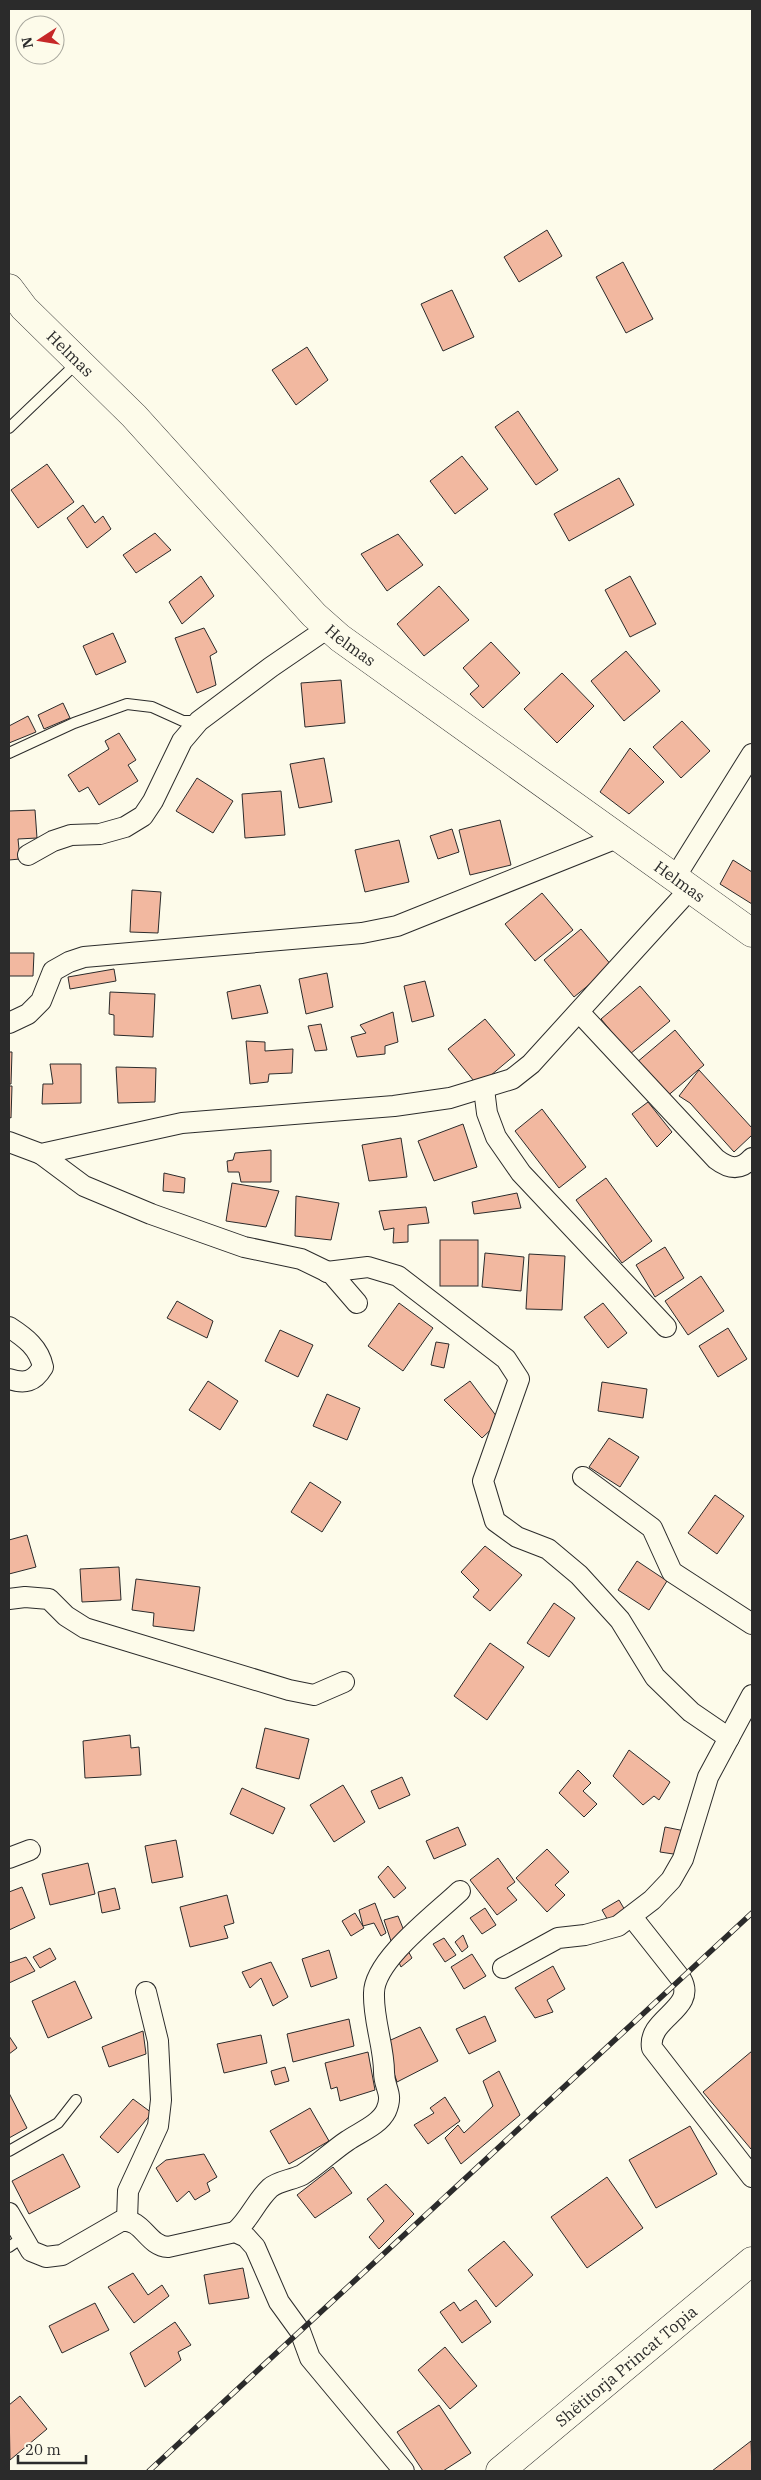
<svg xmlns="http://www.w3.org/2000/svg" width="761" height="2480" font-family="'IBM Plex Serif',serif">
	<rect width="100%" height="100%" fill="#fdfbea"/>
	<g fill="#f2b8a0" stroke="#2b2b2b">
		<path d="M 547,230 L 562,256 L 519,282 L 504,257 Z"/>
		<path d="M 623,262 L 653,319 L 626,333 L 596,277 Z"/>
		<path d="M 452,290 L 474,337 L 443,351 L 421,304 Z"/>
		<path d="M 307,347 L 328,380 L 296,405 L 272,370 Z"/>
		<path d="M 518,411 L 558,470 L 536,485 L 495,427 Z"/>
		<path d="M 462,456 L 488,489 L 455,514 L 430,481 Z"/>
		<path d="M 47,464 L 74,502 L 38,528 L 11,490 Z"/>
		<path d="M 619,478 L 634,505 L 569,541 L 554,514 Z"/>
		<path d="M 83,505 L 95,523 L 103,516 L 111,529 L 87,548 L 67,518 Z"/>
		<path d="M 155,533 L 171,550 L 136,573 L 123,555 Z"/>
		<path d="M 398,534 L 423,565 L 387,591 L 361,554 Z"/>
		<path d="M 201,576 L 214,596 L 182,624 L 169,602 Z"/>
		<path d="M 630,576 L 656,624 L 630,637 L 605,590 Z"/>
		<path d="M 439,586 L 469,620 L 424,656 L 397,624 Z"/>
		<path d="M 204,628 L 217,652 L 210,656 L 216,685 L 197,693 L 175,638 Z"/>
		<path d="M 113,633 L 126,662 L 96,675 L 83,646 Z"/>
		<path d="M 491,642 L 520,673 L 483,708 L 470,694 L 479,686 L 463,668 Z"/>
		<path d="M 626,651 L 660,691 L 624,721 L 591,681 Z"/>
		<path d="M 562,673 L 594,706 L 557,743 L 524,709 Z"/>
		<path d="M 341,680 L 345,723 L 305,727 L 301,683 Z"/>
		<path d="M 63,703 L 70,718 L 44,729 L 38,715 Z"/>
		<path d="M 28,716 L 36,732 L 9,743 L 9,726 Z"/>
		<path d="M 682,721 L 710,751 L 681,778 L 653,747 Z"/>
		<path d="M 119,733 L 136,760 L 128,765 L 138,781 L 99,805 L 88,787 L 79,792 L 68,775 L 109,749 L 105,741 Z"/>
		<path d="M 630,748 L 664,782 L 629,814 L 600,792 Z"/>
		<path d="M 324,758 L 332,802 L 299,808 L 290,764 Z"/>
		<path d="M 197,778 L 233,801 L 213,833 L 176,811 Z"/>
		<path d="M 281,791 L 285,835 L 245,838 L 242,794 Z"/>
		<path d="M 35,810 L 37,838 L 18,839 L 20,859 L 9,860 L 9,811 Z"/>
		<path d="M 500,820 L 511,865 L 470,875 L 459,830 Z"/>
		<path d="M 452,829 L 459,852 L 438,859 L 430,836 Z"/>
		<path d="M 399,840 L 409,882 L 365,892 L 355,850 Z"/>
		<path d="M 733,860 L 752,872 L 752,904 L 720,884 Z"/>
		<path d="M 132,890 L 161,892 L 158,933 L 130,932 Z"/>
		<path d="M 542,893 L 573,930 L 535,961 L 505,924 Z"/>
		<path d="M 581,929 L 612,966 L 574,997 L 544,960 Z"/>
		<path d="M 9,953 L 34,953 L 33,976 L 9,976 Z"/>
		<path d="M 114,969 L 116,981 L 70,989 L 68,977 Z"/>
		<path d="M 327,973 L 333,1007 L 306,1014 L 299,979 Z"/>
		<path d="M 425,981 L 434,1016 L 412,1022 L 404,986 Z"/>
		<path d="M 260,985 L 268,1013 L 232,1019 L 227,992 Z"/>
		<path d="M 640,986 L 670,1021 L 630,1054 L 601,1019 Z"/>
		<path d="M 110,992 L 155,994 L 153,1037 L 114,1035 L 114,1015 L 109,1014 Z"/>
		<path d="M 393,1012 L 398,1042 L 385,1046 L 385,1054 L 357,1057 L 351,1037 L 366,1033 L 360,1025 Z"/>
		<path d="M 485,1019 L 515,1055 L 478,1086 L 448,1049 Z"/>
		<path d="M 321,1024 L 327,1050 L 315,1051 L 308,1026 Z"/>
		<path d="M 675,1030 L 704,1065 L 665,1098 L 636,1063 Z"/>
		<path d="M 246,1041 L 265,1042 L 265,1051 L 293,1049 L 292,1073 L 269,1074 L 268,1082 L 250,1084 Z"/>
		<path d="M 9,1052 L 12,1052 L 11,1084 L 9,1084 Z"/>
		<path d="M 50,1064 L 81,1064 L 81,1103 L 42,1104 L 43,1084 L 53,1084 Z"/>
		<path d="M 116,1067 L 156,1068 L 155,1102 L 118,1103 Z"/>
		<path d="M 699,1070 L 752,1128 L 752,1135 L 734,1152 L 690,1103 L 679,1096 Z"/>
		<path d="M 9,1086 L 12,1086 L 11,1118 L 9,1117 Z"/>
		<path d="M 648,1102 L 672,1132 L 657,1147 L 632,1114 Z"/>
		<path d="M 542,1109 L 586,1167 L 559,1188 L 515,1131 Z"/>
		<path d="M 463,1124 L 477,1167 L 434,1181 L 418,1141 Z"/>
		<path d="M 401,1138 L 407,1177 L 369,1181 L 362,1145 Z"/>
		<path d="M 271,1150 L 271,1182 L 241,1182 L 239,1172 L 228,1172 L 227,1161 L 233,1160 L 235,1153 Z"/>
		<path d="M 164,1173 L 185,1178 L 184,1193 L 163,1191 Z"/>
		<path d="M 606,1178 L 652,1241 L 622,1263 L 576,1200 Z"/>
		<path d="M 232,1183 L 279,1191 L 266,1227 L 226,1221 Z"/>
		<path d="M 517,1193 L 521,1208 L 474,1214 L 472,1202 Z"/>
		<path d="M 296,1196 L 339,1203 L 331,1240 L 295,1236 Z"/>
		<path d="M 426,1207 L 429,1223 L 408,1225 L 408,1242 L 393,1243 L 394,1228 L 384,1230 L 379,1211 Z"/>
		<rect x="440" y="1240" width="38" height="46"/>
		<path d="M 665,1247 L 684,1278 L 655,1297 L 636,1265 Z"/>
		<path d="M 485,1253 L 524,1257 L 521,1291 L 482,1287 Z"/>
		<path d="M 529,1254 L 565,1256 L 562,1310 L 526,1309 Z"/>
		<path d="M 701,1276 L 724,1311 L 688,1335 L 665,1301 Z"/>
		<path d="M 177,1301 L 213,1321 L 207,1338 L 167,1318 Z"/>
		<path d="M 399,1303 L 433,1328 L 403,1371 L 368,1346 Z"/>
		<path d="M 603,1303 L 627,1333 L 608,1348 L 584,1317 Z"/>
		<path d="M 728,1328 L 747,1359 L 718,1377 L 699,1346 Z"/>
		<path d="M 280,1330 L 313,1345 L 298,1377 L 265,1361 Z"/>
		<path d="M 436,1342 L 449,1344 L 444,1368 L 431,1365 Z"/>
		<path d="M 208,1381 L 238,1401 L 220,1430 L 189,1410 Z"/>
		<path d="M 470,1381 L 500,1421 L 482,1438 L 444,1400 Z"/>
		<path d="M 602,1382 L 647,1389 L 643,1418 L 598,1411 Z"/>
		<path d="M 327,1394 L 360,1408 L 347,1440 L 313,1426 Z"/>
		<path d="M 609,1438 L 639,1457 L 620,1487 L 589,1467 Z"/>
		<path d="M 310,1482 L 341,1502 L 322,1532 L 291,1512 Z"/>
		<path d="M 715,1495 L 744,1516 L 717,1554 L 688,1533 Z"/>
		<path d="M 27,1535 L 36,1567 L 9,1574 L 9,1540 Z"/>
		<path d="M 485,1546 L 522,1575 L 490,1611 L 473,1597 L 479,1590 L 461,1572 Z"/>
		<path d="M 637,1561 L 667,1581 L 649,1610 L 618,1590 Z"/>
		<path d="M 119,1567 L 121,1600 L 82,1602 L 80,1569 Z"/>
		<path d="M 136,1579 L 200,1587 L 194,1631 L 153,1626 L 154,1613 L 132,1610 Z"/>
		<path d="M 554,1603 L 575,1618 L 549,1657 L 527,1643 Z"/>
		<path d="M 490,1643 L 524,1667 L 487,1720 L 454,1696 Z"/>
		<path d="M 265,1728 L 309,1739 L 299,1779 L 256,1768 Z"/>
		<path d="M 130,1735 L 131,1748 L 139,1747 L 141,1775 L 85,1778 L 83,1741 Z"/>
		<path d="M 629,1750 L 670,1782 L 659,1800 L 654,1796 L 643,1805 L 613,1776 Z"/>
		<path d="M 578,1770 L 591,1783 L 583,1791 L 597,1804 L 584,1817 L 559,1793 Z"/>
		<path d="M 402,1777 L 410,1795 L 379,1809 L 371,1791 Z"/>
		<path d="M 343,1785 L 365,1822 L 334,1842 L 310,1805 Z"/>
		<path d="M 242,1788 L 285,1808 L 273,1834 L 230,1814 Z"/>
		<path d="M 458,1827 L 466,1845 L 434,1859 L 426,1841 Z"/>
		<path d="M 665,1827 L 685,1831 L 680,1855 L 660,1852 Z"/>
		<path d="M 176,1840 L 183,1877 L 152,1883 L 145,1846 Z"/>
		<path d="M 547,1849 L 569,1872 L 555,1885 L 565,1895 L 547,1912 L 516,1878 Z"/>
		<path d="M 498,1858 L 515,1882 L 507,1888 L 517,1900 L 497,1915 L 470,1880 Z"/>
		<path d="M 88,1863 L 95,1894 L 50,1905 L 42,1874 Z"/>
		<path d="M 388,1866 L 406,1888 L 394,1898 L 378,1877 Z"/>
		<path d="M 22,1887 L 35,1918 L 9,1930 L 9,1892 Z"/>
		<path d="M 115,1888 L 120,1909 L 102,1913 L 98,1892 Z"/>
		<path d="M 227,1895 L 234,1923 L 224,1926 L 228,1938 L 190,1947 L 180,1907 Z"/>
		<path d="M 619,1900 L 626,1912 L 609,1922 L 602,1910 Z"/>
		<path d="M 375,1903 L 386,1933 L 381,1936 L 374,1923 L 363,1926 L 359,1910 Z"/>
		<path d="M 485,1908 L 496,1925 L 482,1934 L 470,1918 Z"/>
		<path d="M 355,1913 L 364,1928 L 351,1936 L 342,1921 Z"/>
		<path d="M 398,1916 L 407,1938 L 392,1944 L 384,1920 Z"/>
		<path d="M 463,1935 L 468,1947 L 462,1952 L 455,1942 Z"/>
		<path d="M 444,1938 L 456,1955 L 445,1962 L 433,1944 Z"/>
		<path d="M 50,1948 L 56,1959 L 40,1968 L 33,1957 Z"/>
		<path d="M 407,1949 L 412,1958 L 401,1967 L 396,1956 Z"/>
		<path d="M 329,1950 L 337,1978 L 311,1987 L 302,1959 Z"/>
		<path d="M 472,1954 L 486,1976 L 464,1989 L 451,1967 Z"/>
		<path d="M 26,1957 L 35,1971 L 9,1983 L 9,1963 Z"/>
		<path d="M 271,1962 L 288,1997 L 273,2006 L 261,1978 L 250,1988 L 242,1972 Z"/>
		<path d="M 553,1966 L 565,1989 L 547,2000 L 553,2012 L 535,2018 L 515,1988 Z"/>
		<path d="M 75,1981 L 92,2018 L 48,2038 L 32,2001 Z"/>
		<path d="M 485,2016 L 496,2041 L 469,2054 L 456,2029 Z"/>
		<path d="M 349,2019 L 354,2046 L 293,2062 L 287,2034 Z"/>
		<path d="M 420,2027 L 438,2061 L 397,2082 L 384,2043 Z"/>
		<path d="M 143,2031 L 146,2054 L 109,2067 L 102,2047 Z"/>
		<path d="M 261,2035 L 267,2063 L 224,2073 L 217,2044 Z"/>
		<path d="M 9,2036 L 17,2048 L 9,2054 Z"/>
		<path d="M 752,2051 L 752,2148 L 751,2149 L 703,2092 Z"/>
		<path d="M 368,2052 L 375,2090 L 340,2101 L 337,2087 L 331,2089 L 325,2063 Z"/>
		<path d="M 285,2067 L 289,2081 L 275,2085 L 271,2071 Z"/>
		<path d="M 499,2071 L 520,2115 L 461,2164 L 445,2138 L 458,2125 L 464,2133 L 493,2106 L 483,2081 Z"/>
		<path d="M 9,2093 L 27,2128 L 9,2138 Z"/>
		<path d="M 445,2097 L 460,2121 L 428,2144 L 414,2125 L 434,2113 L 430,2108 Z"/>
		<path d="M 133,2099 L 152,2113 L 118,2153 L 100,2137 Z"/>
		<path d="M 310,2108 L 329,2141 L 289,2164 L 270,2131 Z"/>
		<path d="M 690,2126 L 717,2174 L 656,2208 L 629,2160 Z"/>
		<path d="M 63,2154 L 80,2187 L 29,2214 L 12,2181 Z"/>
		<path d="M 204,2154 L 217,2177 L 207,2183 L 210,2191 L 195,2200 L 189,2191 L 177,2202 L 156,2168 L 166,2160 Z"/>
		<path d="M 333,2167 L 352,2193 L 315,2218 L 297,2195 Z"/>
		<path d="M 607,2177 L 643,2228 L 587,2268 L 551,2217 Z"/>
		<path d="M 386,2184 L 414,2214 L 379,2249 L 369,2237 L 384,2221 L 367,2199 Z"/>
		<path d="M 504,2241 L 533,2275 L 496,2307 L 468,2270 Z"/>
		<path d="M 243,2268 L 249,2298 L 209,2304 L 204,2275 Z"/>
		<path d="M 133,2273 L 148,2295 L 162,2285 L 169,2296 L 134,2323 L 108,2287 Z"/>
		<path d="M 476,2300 L 491,2322 L 462,2343 L 440,2312 L 454,2302 L 460,2311 Z"/>
		<path d="M 95,2303 L 109,2330 L 62,2353 L 49,2326 Z"/>
		<path d="M 175,2322 L 191,2345 L 178,2352 L 181,2360 L 145,2387 L 130,2353 Z"/>
		<path d="M 445,2347 L 477,2386 L 450,2409 L 418,2370 Z"/>
		<path d="M 20,2396 L 47,2429 L 10,2460 L 9,2405 Z"/>
		<path d="M 439,2405 L 471,2453 L 443,2471 L 423,2471 L 397,2432 Z"/>
		<path d="M 751,2441 L 752,2471 L 712,2471 Z"/>
	</g>
	<g fill="none" stroke-linecap="round" stroke-linejoin="round">
		<defs>
			<g id="lane">
				<path d="M 9,428 L 77,363"/>
				<path d="M 9,753 L 74,723 L 127,704 L 152,707 L 183,721 L 198,721"/>
				<path d="M 9,2151 L 58,2123 L 76,2100"/>
				<path d="M 9,2247 L 22,2238"/>
			</g>
			<g id="street">
				<path d="M 28,855 L 53,841 L 71,835 L 100,834 L 125,827 L 143,816 L 153,801 L 182,741 L 199,721 L 271,667 L 328,628"/>
				<path d="M 674,879 L 752,754"/>
				<path d="M 579,1012 L 716,1159 C 729,1169 740,1171 752,1158"/>
				<path d="M 9,1023 L 28,1014 L 41,1001 L 53,971 L 69,962 L 84,957 L 362,933 L 397,926 L 617,838"/>
				<path d="M 484,1089 L 487,1113 L 496,1137 L 521,1173 L 666,1327"/>
				<path d="M 9,1142 L 41,1154 L 182,1123 L 394,1106 L 450,1098 L 512,1079 L 531,1064 L 689,890"/>
				<path d="M 41,1154 L 84,1186 L 151,1214 L 244,1247 L 301,1259 L 332,1274 L 357,1303"/>
				<path d="M 327,1272 L 368,1267 L 398,1276 L 506,1359 L 519,1379 L 483,1481 L 495,1521 L 517,1537 L 548,1549 L 579,1575 L 620,1620 L 655,1677 L 691,1712 L 729,1738"/>
				<path d="M 9,1327 C 26,1338 39,1348 43,1367 C 34,1382 25,1384 9,1379"/>
				<path d="M 583,1477 L 652,1528 L 672,1572 L 752,1624"/>
				<path d="M 9,1599 L 25,1597 L 49,1599 L 66,1616 L 85,1628 L 289,1690 L 314,1695 L 344,1682"/>
				<path d="M 9,1858 L 30,1850"/>
				<path d="M 632,1917 L 681,1979 C 698,2009 647,2018 652,2048 L 752,2177"/>
				<path d="M 503,1968 L 558,1938 L 585,1935 L 618,1926 L 652,1900 L 671,1880 L 683,1859 L 708,1777 L 752,1695"/>
				<path d="M 9,2213 L 31,2251 L 46,2257 L 62,2255 L 121,2221 C 143,2218 147,2246 168,2247 L 235,2232 L 246,2237 L 255,2247 L 279,2302 L 300,2331 L 310,2358 L 404,2471"/>
				<path d="M 127,2220 L 128,2191 L 158,2126 L 161,2100 L 158,2041 L 146,1992"/>
				<path d="M 235,2232 C 250,2219 256,2201 270,2188 C 278,2181 292,2180 302,2175 C 318,2165 332,2151 347,2141 C 360,2132 379,2125 386,2111 C 394,2093 384,2089 384,2072 C 384,2046 373,2020 374,1993 C 374,1960 436,1914 460,1891"/>
			</g>
			<g id="secondary">
				<path id="s1" d="M 9,288 L 24,308 L 134,416 L 314,615 L 340,638 L 752,933"/>
				<path id="s2" d="M 500,2471 L 752,2261"/>
			</g>
		</defs>
		<use href="#lane" stroke="#2b2b2b" stroke-width="12"/>
		<use href="#street" stroke="#2b2b2b" stroke-width="22"/>
		<use href="#secondary" stroke="#2b2b2b" stroke-width="29"/>
		<use href="#lane" stroke="#fdfbea" stroke-width="10"/>
		<use href="#street" stroke="#fdfbea" stroke-width="20"/>
		<use href="#secondary" stroke="#fdfbea" stroke-width="28"/>
		<defs>
			<path id="rail" d="M 149,2471 L 752,1913"/>
		</defs>
		<use href="#rail" stroke="#2b2b2b" stroke-width="5.5"/>
		<use href="#rail" stroke="#fdfbea" stroke-width="4" stroke-dasharray="11" stroke-linecap="butt"/>
	</g>
	<g text-anchor="middle" stroke-width="4" stroke-linejoin="round" paint-order="stroke">
		<g font-size="16" fill="#2b2b2b" stroke="#fdfbea">
			<text dy="6" stroke="none"><textPath href="#s1" startOffset="90">Helmas</textPath></text>
			<text dy="6" stroke="none"><textPath href="#s1" startOffset="495">Helmas</textPath></text>
			<text dy="6" stroke="none"><textPath href="#s1" startOffset="900">Helmas</textPath></text>
			<text dy="6" stroke="none"><textPath href="#s2" startOffset="164">Shëtitorja Princat Topia</textPath></text>
		</g>
	</g>
	<rect width="761" height="2480" fill="none" stroke="#2b2b2b" stroke-width="20"/>
	<g transform="translate(40 40) rotate(258)"><circle r="24" fill="#fdfbea" stroke="#a9a89e"/>
	<path d="M0-4L9 19L0 12L-9 19Z" fill="#c62828"/>
	<text y="-8" font-size="14" font-weight="bold" text-anchor="middle" fill="#2b2b2b">N</text>
	</g>
	<path d="M18 2455v8h68v-8" fill="none" stroke="#2b2b2b" stroke-width="2.5"/>
	<text x="25" y="2455" font-size="15" fill="#2b2b2b" stroke="#fdfbea" stroke-width="4" paint-order="stroke">20 m</text>
</svg>
